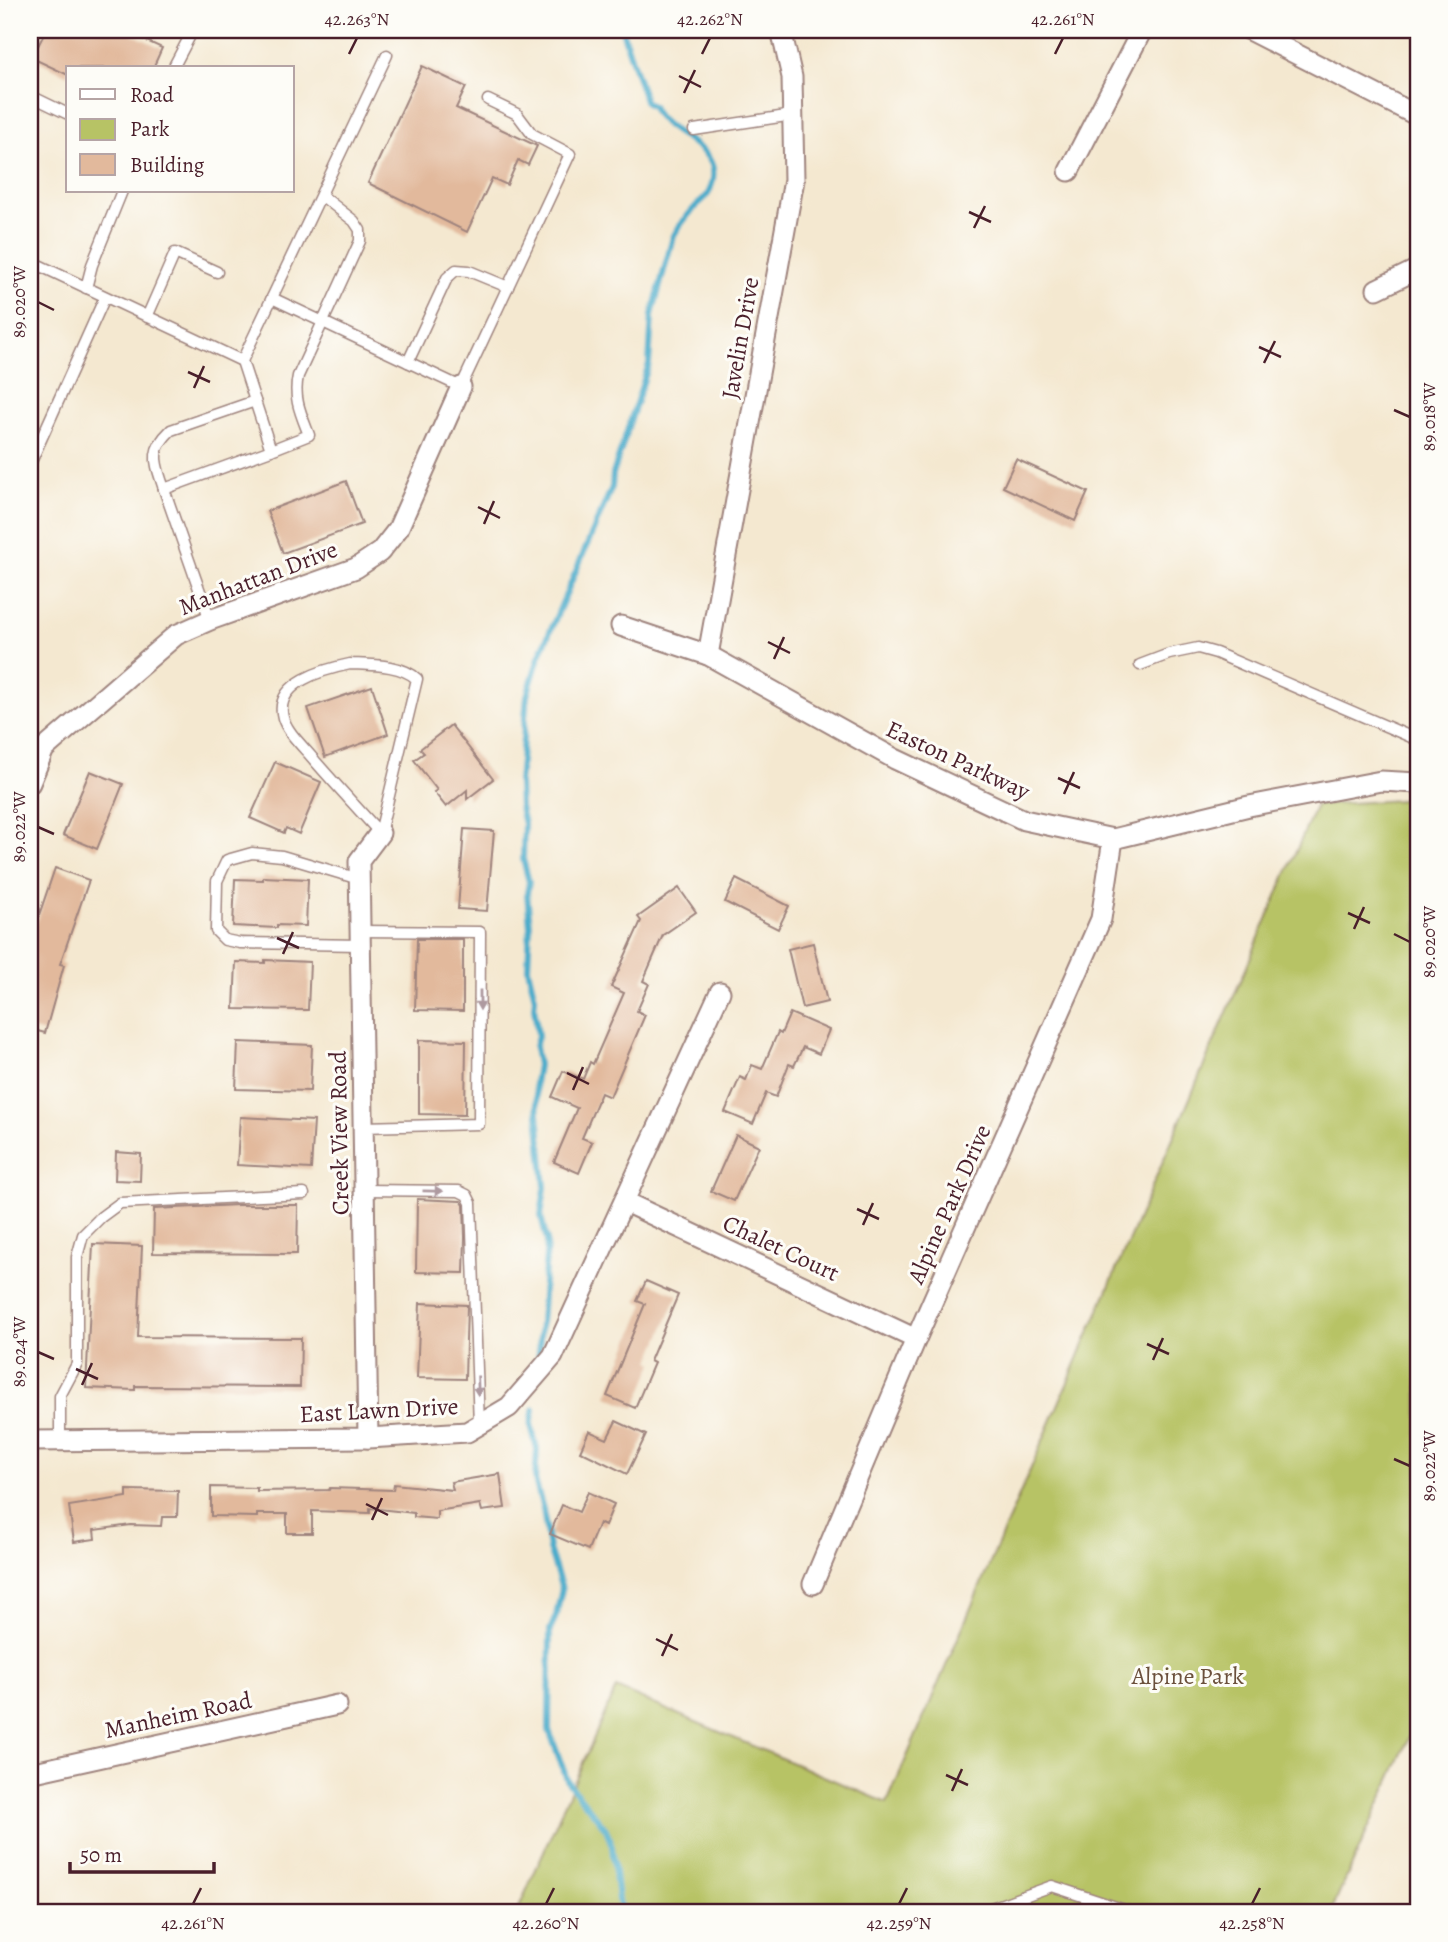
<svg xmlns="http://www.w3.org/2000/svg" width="1448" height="1942" font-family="Alegreya,serif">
	<rect width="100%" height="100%" fill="#fdfcf7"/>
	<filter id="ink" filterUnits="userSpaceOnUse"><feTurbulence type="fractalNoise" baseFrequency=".0143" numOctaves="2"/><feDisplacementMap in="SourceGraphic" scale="14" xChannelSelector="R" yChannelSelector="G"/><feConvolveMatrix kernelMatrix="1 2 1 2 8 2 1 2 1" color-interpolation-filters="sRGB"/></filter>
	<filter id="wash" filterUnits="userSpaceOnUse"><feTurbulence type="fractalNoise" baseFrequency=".00686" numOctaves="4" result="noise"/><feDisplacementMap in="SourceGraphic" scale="28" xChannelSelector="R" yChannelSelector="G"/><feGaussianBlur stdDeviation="1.57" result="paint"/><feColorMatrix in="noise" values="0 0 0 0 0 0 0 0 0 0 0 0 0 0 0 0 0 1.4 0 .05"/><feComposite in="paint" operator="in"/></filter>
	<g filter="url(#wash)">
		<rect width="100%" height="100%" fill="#f4e8d0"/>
		<path fill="#b7c365" stroke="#807148" stroke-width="2" d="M 1418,799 L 1418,1717 L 1331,1912 L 517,1912 L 616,1688 L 887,1803 L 1316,805 Z"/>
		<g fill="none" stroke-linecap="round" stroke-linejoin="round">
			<g stroke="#4caccb" stroke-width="6">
				<path d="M 538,1364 L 547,1241 L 541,1216 L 545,1187 L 535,1083 L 538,1065 L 535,1047 L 538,1036 L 534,1007 L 535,998 L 528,968 L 530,926 L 527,893 L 529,882 L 523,859 L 524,824 L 520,807 L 519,783 L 527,696 L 539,657 L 612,487 L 613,474 L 649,364 L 652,315 L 673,237 C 679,225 687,216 696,206 C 700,202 705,199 708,194 C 733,144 665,141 652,106 L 646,103 L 622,30"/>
				<path d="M 534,1409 L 531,1425 L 537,1449 L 535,1480 L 543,1509 L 549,1549 L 562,1589 L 556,1616 L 550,1630 L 549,1730 L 568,1782 L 606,1829 L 612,1846 L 618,1900 L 624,1912"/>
			</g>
		</g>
		<g id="blocks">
			<g fill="#e2b99c">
				<path d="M 46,30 L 123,30 L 162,48 L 153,68 L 68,68 L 68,75 L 32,58 Z"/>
				<path d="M 422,66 L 466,87 L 456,108 L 537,146 L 528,165 L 518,160 L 507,185 L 492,178 L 467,232 L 368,183 Z"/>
				<path d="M 1016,459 L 1088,492 L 1075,521 L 1003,487 Z"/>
				<path d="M 346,481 L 362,524 L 283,553 L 267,511 Z"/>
				<path d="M 372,686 L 388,734 L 325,757 L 308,708 Z"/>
				<path d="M 451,725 L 493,779 L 467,799 L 467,790 L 446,807 L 434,792 L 437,790 L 414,760 L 424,753 L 420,749 Z"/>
				<path d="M 275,762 L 321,782 L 299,834 L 286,828 L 284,833 L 250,818 Z"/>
				<path d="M 90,771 L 123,784 L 97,849 L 63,835 Z"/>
				<path d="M 464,829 L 494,831 L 487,911 L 458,909 Z"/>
				<path d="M 55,868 L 89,880 L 60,964 L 64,965 L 45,1033 L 30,1029 L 30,942 Z"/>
				<path d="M 263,877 L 308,879 L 306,926 L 277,925 L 277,928 L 233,926 L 235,879 L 263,880 Z"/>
				<path d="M 736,879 L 789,906 L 778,929 L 725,902 Z"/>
				<path d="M 679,888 L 696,912 L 663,935 L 643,981 L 649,984 L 637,1011 L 645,1015 L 610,1097 L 601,1093 L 582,1138 L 592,1142 L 579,1173 L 554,1162 L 577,1108 L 552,1097 L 563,1071 L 583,1079 L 590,1062 L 593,1064 L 624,993 L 611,987 L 641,921 L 638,917 Z"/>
				<path d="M 417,939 L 463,939 L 463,1011 L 415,1010 Z"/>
				<path d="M 813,943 L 827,1002 L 802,1008 L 788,949 Z"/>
				<path d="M 265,960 L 310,962 L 308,1010 L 234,1009 L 236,962 L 265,963 Z"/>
				<path d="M 790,1013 L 829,1030 L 819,1054 L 803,1047 L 794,1066 L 789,1064 L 776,1097 L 766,1093 L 753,1124 L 725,1112 L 740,1077 L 746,1080 L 752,1065 L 762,1069 L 778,1032 L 781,1034 Z"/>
				<path d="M 419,1040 L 466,1041 L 465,1115 L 419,1114 Z"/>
				<path d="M 238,1042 L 312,1045 L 310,1091 L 236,1089 Z"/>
				<path d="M 240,1117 L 314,1121 L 311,1169 L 237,1165 Z"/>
				<path d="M 736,1135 L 759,1146 L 734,1201 L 711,1191 Z"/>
				<path d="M 116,1152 L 141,1154 L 140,1181 L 115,1180 Z"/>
				<path d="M 417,1199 L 461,1201 L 464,1205 L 465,1237 L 464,1273 L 416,1272 Z"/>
				<path d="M 238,1205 L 298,1205 L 297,1254 L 153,1253 L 154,1209 Z"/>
				<path d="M 93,1244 L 142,1246 L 138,1337 L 301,1338 L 300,1387 L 135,1386 L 135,1390 L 86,1388 Z"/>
				<path d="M 646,1281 L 678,1295 L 650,1361 L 654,1363 L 635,1408 L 607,1396 L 645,1304 L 637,1301 Z"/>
				<path d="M 420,1303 L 467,1305 L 465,1379 L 417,1378 Z"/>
				<path d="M 616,1421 L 646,1435 L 627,1474 L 580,1451 L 589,1431 L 607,1439 Z"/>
				<path d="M 500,1474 L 505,1508 L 482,1511 L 480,1504 L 437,1511 L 437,1519 L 414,1517 L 414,1513 L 370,1508 L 370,1513 L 312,1511 L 312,1533 L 287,1533 L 287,1514 L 257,1514 L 257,1517 L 211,1516 L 211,1487 L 257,1488 L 257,1491 L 329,1490 L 330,1488 L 393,1490 L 394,1484 L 453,1490 L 451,1482 Z"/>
				<path d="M 127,1490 L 178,1491 L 177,1517 L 162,1517 L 161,1526 L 131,1525 L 94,1530 L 95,1539 L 74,1542 L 69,1506 L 127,1497 Z"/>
				<path d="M 588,1492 L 614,1504 L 605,1526 L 599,1523 L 588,1550 L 550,1534 L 562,1505 L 579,1512 Z"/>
			</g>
		</g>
	</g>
	<g filter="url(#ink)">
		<use href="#blocks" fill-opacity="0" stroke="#9f847e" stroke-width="2"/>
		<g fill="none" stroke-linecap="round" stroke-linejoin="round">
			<defs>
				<g id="service">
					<path d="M 173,68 L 193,30"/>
					<path d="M 30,115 L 35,98 L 68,114"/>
					<path d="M 694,130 L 793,115"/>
					<path d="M 30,261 L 242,361"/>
					<path d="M 86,288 L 92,265 L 122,191"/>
					<path d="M 272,298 L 461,387 L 570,154 L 532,134 L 517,114 L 488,100"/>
					<path d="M 30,313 L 32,314"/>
					<path d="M 147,317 L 175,253 L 217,272"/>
					<path d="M 408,362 L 447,278 L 456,270 L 469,271 L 508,287"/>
					<path d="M 271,450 L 309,435 C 301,414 293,398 298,376 L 360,241 L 360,230 L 354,221 L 321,195"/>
					<path d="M 30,464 L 105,297"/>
					<path d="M 164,489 C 156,463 148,452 171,430 L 255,401"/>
					<path d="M 210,620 L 164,489 L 271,450 L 242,361 L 387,55"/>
					<path d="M 350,664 C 371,665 401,664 417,679 L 380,833 C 358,809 336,785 315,761 C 305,748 288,734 283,718 C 273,682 326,669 350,664 Z"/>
					<path d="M 1140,665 L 1169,654 L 1198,648 L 1216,653 L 1418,740"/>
					<path d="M 359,879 L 282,856 L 252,853 L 227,860 L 217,881 L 216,931 L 225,940 L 240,943 L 360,945"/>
					<path d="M 360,931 L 480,932 L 479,1124 L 363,1127"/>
					<path d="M 364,1190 L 459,1191 L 467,1195 L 471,1203 L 479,1425"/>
					<path d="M 60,1440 L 60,1396 L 77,1364 L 77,1257 L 83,1235 L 101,1217 L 120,1203 L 304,1194"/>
					<path d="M 980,1912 L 1052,1886 L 1131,1912"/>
				</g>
				<g id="minor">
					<path d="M 1249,30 L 1418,116"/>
					<path d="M 1069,171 L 1142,30"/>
					<path d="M 1377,289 L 1418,269"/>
					<path d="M 621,626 L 708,655 L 895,759 L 1024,820 L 1113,839 L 1249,806 L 1381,781 L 1418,783"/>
					<path d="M 708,655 L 794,180 L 792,77 L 781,30"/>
					<path d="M 30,783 L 44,749 L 176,635 L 210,620 L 356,568 L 380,552 L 398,529 L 461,387"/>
					<path d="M 625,1202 L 916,1339"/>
					<path d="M 368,1438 L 359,861 L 380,833"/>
					<path d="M 30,1441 L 368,1438 L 467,1432 L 509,1407 L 553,1356 L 720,992"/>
					<path d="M 813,1584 L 916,1339 L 1101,919 L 1113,839"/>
					<path d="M 30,1773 L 337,1705"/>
				</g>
			</defs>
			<use href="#service" stroke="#9f847e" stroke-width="13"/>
			<use href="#minor" stroke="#9f847e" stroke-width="23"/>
			<use href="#service" stroke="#fff" stroke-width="10"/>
			<use href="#minor" stroke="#fff" stroke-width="19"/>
		</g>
		<defs><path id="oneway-solid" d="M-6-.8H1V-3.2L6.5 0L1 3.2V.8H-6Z" transform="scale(1.75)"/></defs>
		<g fill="#ae9aa0">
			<use href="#oneway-solid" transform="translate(480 1000) rotate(90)"/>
			<use href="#oneway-solid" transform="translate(433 1191) rotate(1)"/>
			<use href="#oneway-solid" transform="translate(478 1386) rotate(88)"/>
		</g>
	</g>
	<path fill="none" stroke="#4a1f2b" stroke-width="2.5" d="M 349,54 L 357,38M 702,54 L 710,38M 1055,54 L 1063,38M 679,76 L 701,87M 684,93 L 695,70M 969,212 L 991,222M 974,228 L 985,206M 38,302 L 54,310M 1259,347 L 1281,357M 1264,363 L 1275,341M 188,372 L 210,382M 194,388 L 204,366M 1394,410 L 1410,417M 478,507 L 500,518M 484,524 L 494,501M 768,642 L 790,653M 774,659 L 784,637M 1058,778 L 1080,788M 1064,794 L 1074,772M 38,827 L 54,834M 1348,913 L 1370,923M 1354,929 L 1364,907M 1394,934 L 1410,942M 277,938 L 299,948M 283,954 L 293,932M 567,1073 L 589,1084M 573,1090 L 583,1067M 857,1209 L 879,1219M 863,1225 L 873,1203M 1147,1344 L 1169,1354M 38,1352 L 54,1359M 1153,1360 L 1163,1338M 76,1369 L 98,1379M 82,1385 L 92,1363M 1394,1459 L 1410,1466M 366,1504 L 388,1515M 372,1520 L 382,1498M 656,1639 L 678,1650M 662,1656 L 672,1634M 946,1775 L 968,1785M 952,1791 L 962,1769M 193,1904 L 201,1888M 546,1904 L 554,1888M 899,1904 L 907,1888M 1252,1904 L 1260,1888"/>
	<g text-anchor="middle" stroke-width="6" stroke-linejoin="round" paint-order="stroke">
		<g font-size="24" fill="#4a1f2b" stroke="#fdfcf7">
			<text transform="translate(740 338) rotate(-80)" y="8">Javelin Drive</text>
			<text transform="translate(258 578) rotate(-21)" y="8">Manhattan Drive</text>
			<text transform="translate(958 760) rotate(25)" y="8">Easton Parkway</text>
			<text transform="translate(339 1133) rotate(-91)" y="8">Creek View Road</text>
			<text transform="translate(949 1204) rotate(-66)" y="8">Alpine Park Drive</text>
			<text transform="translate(781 1248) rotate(25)" y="8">Chalet Court</text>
			<text transform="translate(379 1410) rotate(-3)" y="8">East Lawn Drive</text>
			<text transform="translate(178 1715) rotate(-12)" y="8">Manheim Road</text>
		</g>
		<g font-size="24" fill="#6b503c" stroke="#fdfcf7">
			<text x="1188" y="1684">Alpine Park</text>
		</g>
	</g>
	<rect width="1448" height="1942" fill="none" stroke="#fdfcf7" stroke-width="77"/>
	<rect x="66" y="66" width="228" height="126" fill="#fdfcf7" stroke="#b5a4a5" stroke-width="2"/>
	<rect x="80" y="89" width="35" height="10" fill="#ffffff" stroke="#b5a4a5" stroke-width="2"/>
	<text x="130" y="102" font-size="21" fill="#4a1f2b">Road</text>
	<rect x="80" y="119" width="35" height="21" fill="#b7c365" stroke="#b5a4a5" stroke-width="2"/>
	<text x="130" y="136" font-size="21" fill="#4a1f2b">Park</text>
	<rect x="80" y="154" width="35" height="21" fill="#e2b99c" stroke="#b5a4a5" stroke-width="2"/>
	<text x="130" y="172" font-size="21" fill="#4a1f2b">Building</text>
	<path d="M70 1862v10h144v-10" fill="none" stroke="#4a1f2b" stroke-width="3.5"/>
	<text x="80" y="1862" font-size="21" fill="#4a1f2b" stroke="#fdfcf7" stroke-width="5" paint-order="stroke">50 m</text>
	<rect x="38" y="38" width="1372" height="1866" fill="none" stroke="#4a1f2b" stroke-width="2.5"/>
	<g font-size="18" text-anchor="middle" fill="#4a1f2b">
		<text x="357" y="25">42.263°N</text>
		<text x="710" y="25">42.262°N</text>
		<text x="1063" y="25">42.261°N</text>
		<text transform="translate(19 302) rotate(-90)" y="6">89.020°W</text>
		<text transform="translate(1429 417) rotate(-90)" y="6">89.018°W</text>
		<text transform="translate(19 827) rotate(-90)" y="6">89.022°W</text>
		<text transform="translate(1429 942) rotate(-90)" y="6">89.020°W</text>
		<text transform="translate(19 1352) rotate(-90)" y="6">89.024°W</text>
		<text transform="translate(1429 1466) rotate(-90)" y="6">89.022°W</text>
		<text x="193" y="1929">42.261°N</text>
		<text x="546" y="1929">42.260°N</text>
		<text x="899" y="1929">42.259°N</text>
		<text x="1252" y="1929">42.258°N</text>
	</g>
</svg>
